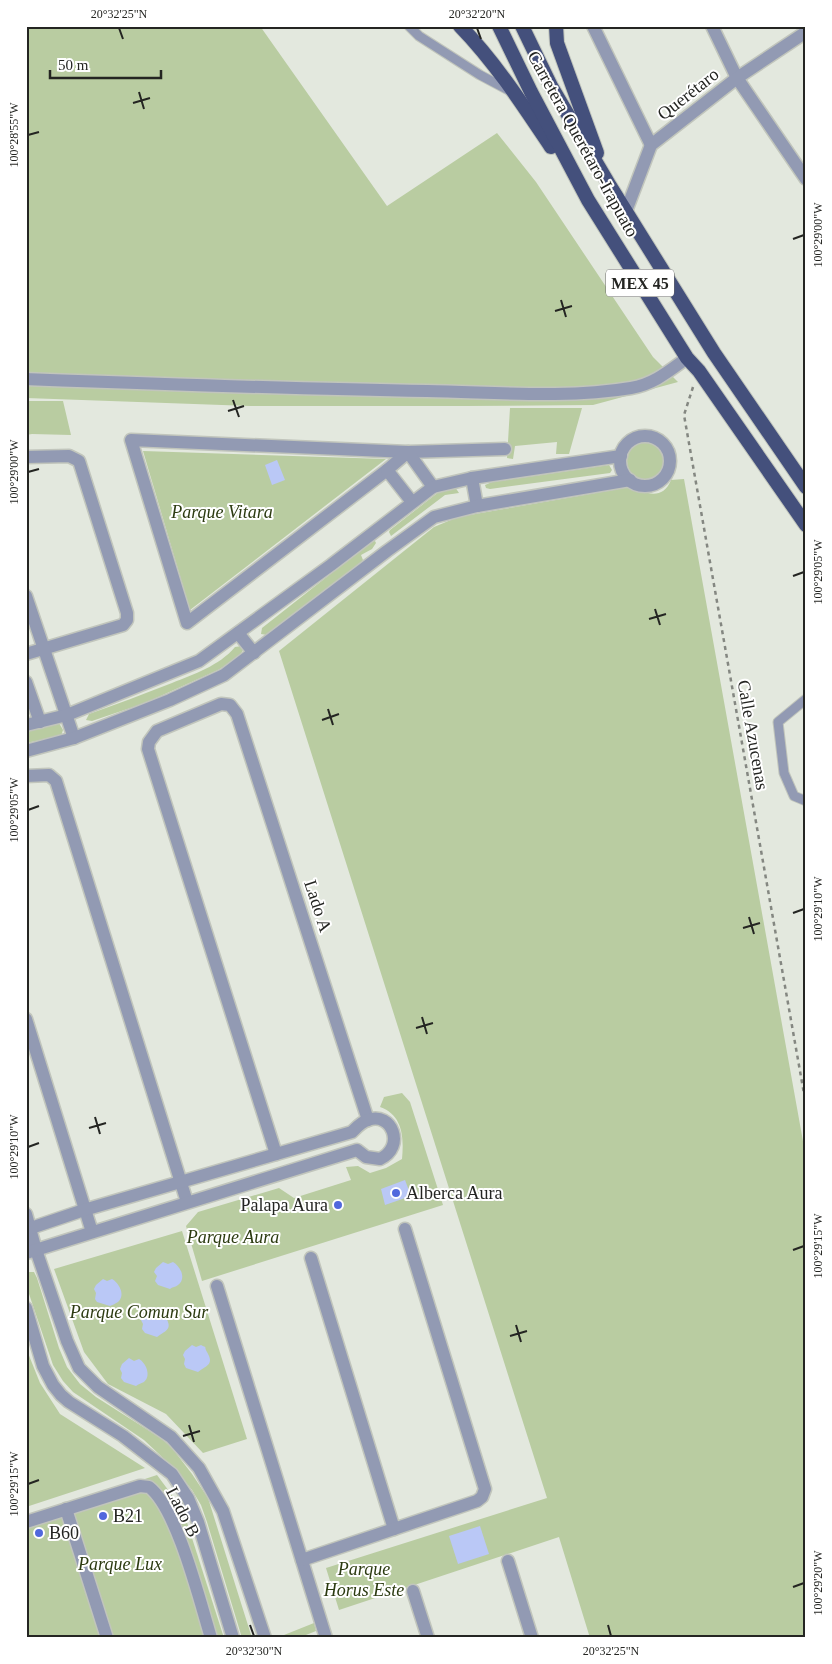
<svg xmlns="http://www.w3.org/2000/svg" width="832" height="1664" font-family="Georgia,serif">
	<rect width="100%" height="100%" fill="#e3e8de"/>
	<g fill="#b9cca1">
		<path d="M 26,26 L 260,26 L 387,206 L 497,133 L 536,182 L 653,357 L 678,382 L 593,405 L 463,406 L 250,406 L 26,398 Z"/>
		<path d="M 26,401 L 63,401 L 71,435 L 32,434 L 26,435 Z"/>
		<path d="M 510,408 L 582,408 L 569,454 L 556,454 L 557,442 L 515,446 L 513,459 L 507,458 Z"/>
		<circle cx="646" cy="461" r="19"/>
		<path d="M 143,451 L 386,459 L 190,610 Z"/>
		<path d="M 609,465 L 612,470 L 610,473 L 490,489 L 486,488 L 485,485 L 492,482 Z"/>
		<path d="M 684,479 L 806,1158 L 806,1638 L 590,1638 L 559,1537 L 339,1610 L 326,1568 L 547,1498 L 279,651 L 434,527 L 458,517 L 630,487 C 647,494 663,500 671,480 Z"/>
		<path d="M 455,487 L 459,493 L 445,495 L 391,536 L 389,532 L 390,530 L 440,491 Z"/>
		<path d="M 375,541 L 376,543 L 372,549 L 361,555 L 363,560 L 361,563 L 267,635 L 261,634 L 262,628 L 371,542 Z"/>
		<path d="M 242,646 L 243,650 L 239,657 L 218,670 L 145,703 L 92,721 L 86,720 L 89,714 C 117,704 144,694 172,683 C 194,674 219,666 235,647 Z"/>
		<path d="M 59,723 L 63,730 L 61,736 L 26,743 L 26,731 Z"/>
		<path d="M 402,1093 L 410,1102 L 443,1205 L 202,1281 L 186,1226 L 198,1212 L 279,1188 L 294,1198 L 351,1180 L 346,1167 L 358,1166 L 370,1173 L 386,1168 L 402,1159 C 404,1138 403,1115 380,1107 L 384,1097 Z"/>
		<path d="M 182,1231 L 247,1439 L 203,1453 L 166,1414 L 108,1384 L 84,1352 L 54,1269 Z"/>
		<path d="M 29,1272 L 34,1272 L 37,1278 L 59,1348 L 67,1367 L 80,1384 L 96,1397 L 162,1439 L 172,1448 L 192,1474 L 208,1498 L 252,1638 L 242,1638 L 207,1522 L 201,1505 L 192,1490 L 176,1470 L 144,1440 L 73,1392 L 63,1381 L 53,1365 L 26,1285 L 26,1278 Z"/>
		<path d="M 26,1348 L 40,1383 L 60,1414 L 145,1468 L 26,1507 Z"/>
		<path d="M 157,1475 L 183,1510 L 224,1638 L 26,1638 L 26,1518 Z"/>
		<path d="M 314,1623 L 316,1631 L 306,1635 L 306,1638 L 285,1638 L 284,1635 Z"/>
	</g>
	<g fill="#bac8f6">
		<path d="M 277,460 L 285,480 L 272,485 L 265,465 Z"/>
		<path d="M 405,1180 L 411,1196 L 385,1205 L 381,1189 Z"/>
		<path d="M 163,1262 L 168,1264 L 173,1262 C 180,1266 187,1278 178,1285 C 176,1287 172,1287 170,1289 L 158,1285 L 155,1281 L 157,1276 L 154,1272 L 156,1268 Z"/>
		<path d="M 103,1279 L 107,1281 L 112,1279 C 119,1283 126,1295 118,1302 C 115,1304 112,1305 110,1306 L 97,1302 L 95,1299 L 96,1293 L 94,1289 L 96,1285 Z"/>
		<path d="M 150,1310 L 154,1312 L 159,1310 C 167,1314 161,1309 165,1316 C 173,1329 167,1330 157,1337 L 145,1333 L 142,1329 L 143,1324 L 141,1320 L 143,1315 Z"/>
		<path d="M 192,1345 L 196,1347 L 201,1345 C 209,1349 203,1345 207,1352 C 214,1364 208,1365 198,1372 L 186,1368 L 184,1364 L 185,1359 L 183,1355 L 185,1351 Z"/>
		<path d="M 129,1358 L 134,1361 L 139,1359 C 145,1362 152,1375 144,1382 C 142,1383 138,1384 136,1386 L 124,1382 L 121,1378 L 122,1373 L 120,1369 L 122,1364 Z"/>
		<path d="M 480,1526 L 489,1554 L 458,1564 L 449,1536 Z"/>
	</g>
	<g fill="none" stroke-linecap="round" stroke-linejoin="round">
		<defs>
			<g id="service">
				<path d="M 409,26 L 419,36 L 480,75 L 512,92"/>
				<path d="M 806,699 L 778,722 L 784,773 L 794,796 L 806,801"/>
			</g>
			<g id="minor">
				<path d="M 593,26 L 651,145"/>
				<path d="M 712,26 L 737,78 L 806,179"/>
				<path d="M 626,211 L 651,145 L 737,78 L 806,32"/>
				<path d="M 26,379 C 160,384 293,389 427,391 C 494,392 565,399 631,388 C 654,384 669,371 687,358"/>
				<circle cx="645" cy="461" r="25"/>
				<path d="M 26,457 L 69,456 L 79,461 L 127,613 L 127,620 L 123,625 L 26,654"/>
				<path d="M 387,470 L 187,623 L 131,440 L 408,452 L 505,449"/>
				<path d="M 472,478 L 477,506"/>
				<path d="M 412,502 L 387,470 L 408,452 L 433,487"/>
				<path d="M 26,596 L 74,738"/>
				<path d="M 238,633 L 254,653"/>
				<path d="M 26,682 L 40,722"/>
				<path d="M 26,725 L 67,715 L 199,661 L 331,565 L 433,487 L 472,478 L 621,456"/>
				<path d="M 26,751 L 74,738 L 170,700 L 224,675 L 387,551 L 434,517 L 477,506 L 630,480"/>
				<path d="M 26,776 L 49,775 L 56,781 L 187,1202"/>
				<path d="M 26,1019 L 92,1232"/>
				<path d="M 276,1154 L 148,749 L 149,742 L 157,731 L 221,704 L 230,705 L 237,714 L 368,1120"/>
				<path d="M 26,1214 L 36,1250 L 67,1341 L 79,1368 L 98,1387 L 171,1437 L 199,1468 L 223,1511 L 265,1638"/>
				<path d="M 26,1253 L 357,1150 L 366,1157 L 380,1159 C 406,1147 392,1111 368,1120 C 361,1122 356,1128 352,1132 L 84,1210 L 31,1228"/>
				<path d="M 311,1258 L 394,1529"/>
				<path d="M 217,1286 L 326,1638"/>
				<path d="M 26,1308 L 43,1366 L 53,1385 L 61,1395 L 69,1402 L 123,1436 L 172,1474 L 188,1498 L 198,1522 L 233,1638"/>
				<path d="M 66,1509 L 107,1638"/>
				<path d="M 26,1522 L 140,1486 L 149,1487 C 177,1508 200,1602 211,1638"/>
				<path d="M 302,1560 L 477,1501 L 482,1497 L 485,1489 L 405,1229"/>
				<path d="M 508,1561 L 532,1638"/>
				<path d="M 413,1591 L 428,1638"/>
			</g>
			<g id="trunk">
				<path d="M 460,26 C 495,62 523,105 551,147"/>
				<path d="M 499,26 L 531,92 L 588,200 L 687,358 L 699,371 L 806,525"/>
				<path d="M 522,26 L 551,86 L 610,186 L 714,353 L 806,487"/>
				<path d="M 556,26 L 557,43 L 597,153"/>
			</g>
		</defs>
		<use href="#service" stroke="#c1c5bc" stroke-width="11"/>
		<use href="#minor" stroke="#c1c5bc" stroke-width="15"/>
		<use href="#trunk" stroke="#c1c5bc" stroke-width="16"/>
		<path stroke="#848781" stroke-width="2.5" stroke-dasharray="4 4" stroke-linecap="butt" d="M 693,387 L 684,415 L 806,1105"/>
		<use href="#service" stroke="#929ab3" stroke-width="9"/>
		<use href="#minor" stroke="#929ab3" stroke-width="12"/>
		<use href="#trunk" stroke="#44507c" stroke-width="14"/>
	</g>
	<path fill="none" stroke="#242522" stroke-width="2" d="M 119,28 L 123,39M 477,28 L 481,39M 139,92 L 144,109M 133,103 L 150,98M 28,135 L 39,132M 793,239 L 804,235M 561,300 L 566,317M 555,311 L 572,306M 233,400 L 239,417M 228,411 L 244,406M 28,472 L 39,469M 793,576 L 804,572M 655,609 L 660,625M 649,619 L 666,614M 328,709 L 333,725M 322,720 L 339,714M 28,810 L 39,806M 793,913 L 804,909M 749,917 L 754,934M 743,928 L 760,923M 422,1017 L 427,1034M 416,1028 L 433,1023M 95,1117 L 100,1134M 89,1128 L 106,1123M 28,1147 L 39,1143M 793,1250 L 804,1246M 516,1325 L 521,1342M 510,1336 L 527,1331M 189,1425 L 194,1442M 183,1436 L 200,1431M 28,1484 L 39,1480M 793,1587 L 804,1583M 250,1625 L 254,1636M 608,1625 L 611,1636"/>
	<g fill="#5168dd" stroke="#fff" stroke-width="2">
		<circle cx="396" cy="1193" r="5"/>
		<circle cx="338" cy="1205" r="5"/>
		<circle cx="103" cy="1516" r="5"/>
		<circle cx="39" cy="1533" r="5"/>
	</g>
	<g text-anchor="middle" stroke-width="4" stroke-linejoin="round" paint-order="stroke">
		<rect fill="#fff" stroke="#666664" stroke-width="1" x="606" y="269.5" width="68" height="27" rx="4"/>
		<g font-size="16" font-weight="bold" fill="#242522">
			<text x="640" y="289">MEX 45</text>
		</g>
		<g font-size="18" fill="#242522" stroke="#fff">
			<text transform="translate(688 94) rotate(-38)" y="6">Querétaro</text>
			<text transform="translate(583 144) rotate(61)" y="6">Carretera Querétaro-Irapuato</text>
			<text transform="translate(753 735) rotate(80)" y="6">Calle Azucenas</text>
			<text transform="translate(318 906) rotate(72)" y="6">Lado A</text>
			<text transform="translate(183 1512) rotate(63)" y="6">Lado B</text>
		</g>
		<g font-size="18" font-style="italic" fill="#2c3b11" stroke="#fff">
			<text x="222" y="518">Parque Vitara</text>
			<text x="233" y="1243">Parque Aura</text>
			<text x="139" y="1318">Parque Comun Sur</text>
			<text x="120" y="1570">Parque Lux</text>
			<text x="364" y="1575">Parque<tspan x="364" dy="21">Horus Este</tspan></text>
		</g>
		<g font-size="18" fill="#242522" stroke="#fff" text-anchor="start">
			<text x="406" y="1199">Alberca Aura</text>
			<text x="328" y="1211" text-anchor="end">Palapa Aura</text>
			<text x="113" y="1522">B21</text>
			<text x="49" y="1539">B60</text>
		</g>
	</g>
	<rect width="832" height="1664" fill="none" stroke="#ffffff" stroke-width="55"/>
	<path d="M50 70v8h111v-8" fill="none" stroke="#242522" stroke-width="2.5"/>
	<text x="58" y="70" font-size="15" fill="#242522" stroke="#ffffff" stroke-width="4" paint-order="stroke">50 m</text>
	<rect x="28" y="28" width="776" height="1608" fill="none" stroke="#242522" stroke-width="2"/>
	<g font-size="12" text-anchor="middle" fill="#242522">
		<text x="119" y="18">20°32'25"N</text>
		<text x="477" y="18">20°32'20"N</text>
		<text transform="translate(14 135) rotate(-90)" y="4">100°28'55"W</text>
		<text transform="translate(818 235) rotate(-90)" y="4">100°29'00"W</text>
		<text transform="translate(14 472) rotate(-90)" y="4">100°29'00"W</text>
		<text transform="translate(818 572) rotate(-90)" y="4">100°29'05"W</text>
		<text transform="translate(14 810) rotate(-90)" y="4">100°29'05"W</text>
		<text transform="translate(818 909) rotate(-90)" y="4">100°29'10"W</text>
		<text transform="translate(14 1147) rotate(-90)" y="4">100°29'10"W</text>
		<text transform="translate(818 1246) rotate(-90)" y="4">100°29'15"W</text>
		<text transform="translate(14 1484) rotate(-90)" y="4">100°29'15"W</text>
		<text transform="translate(818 1583) rotate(-90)" y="4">100°29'20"W</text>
		<text x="254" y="1655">20°32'30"N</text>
		<text x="611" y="1655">20°32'25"N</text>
	</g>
</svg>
